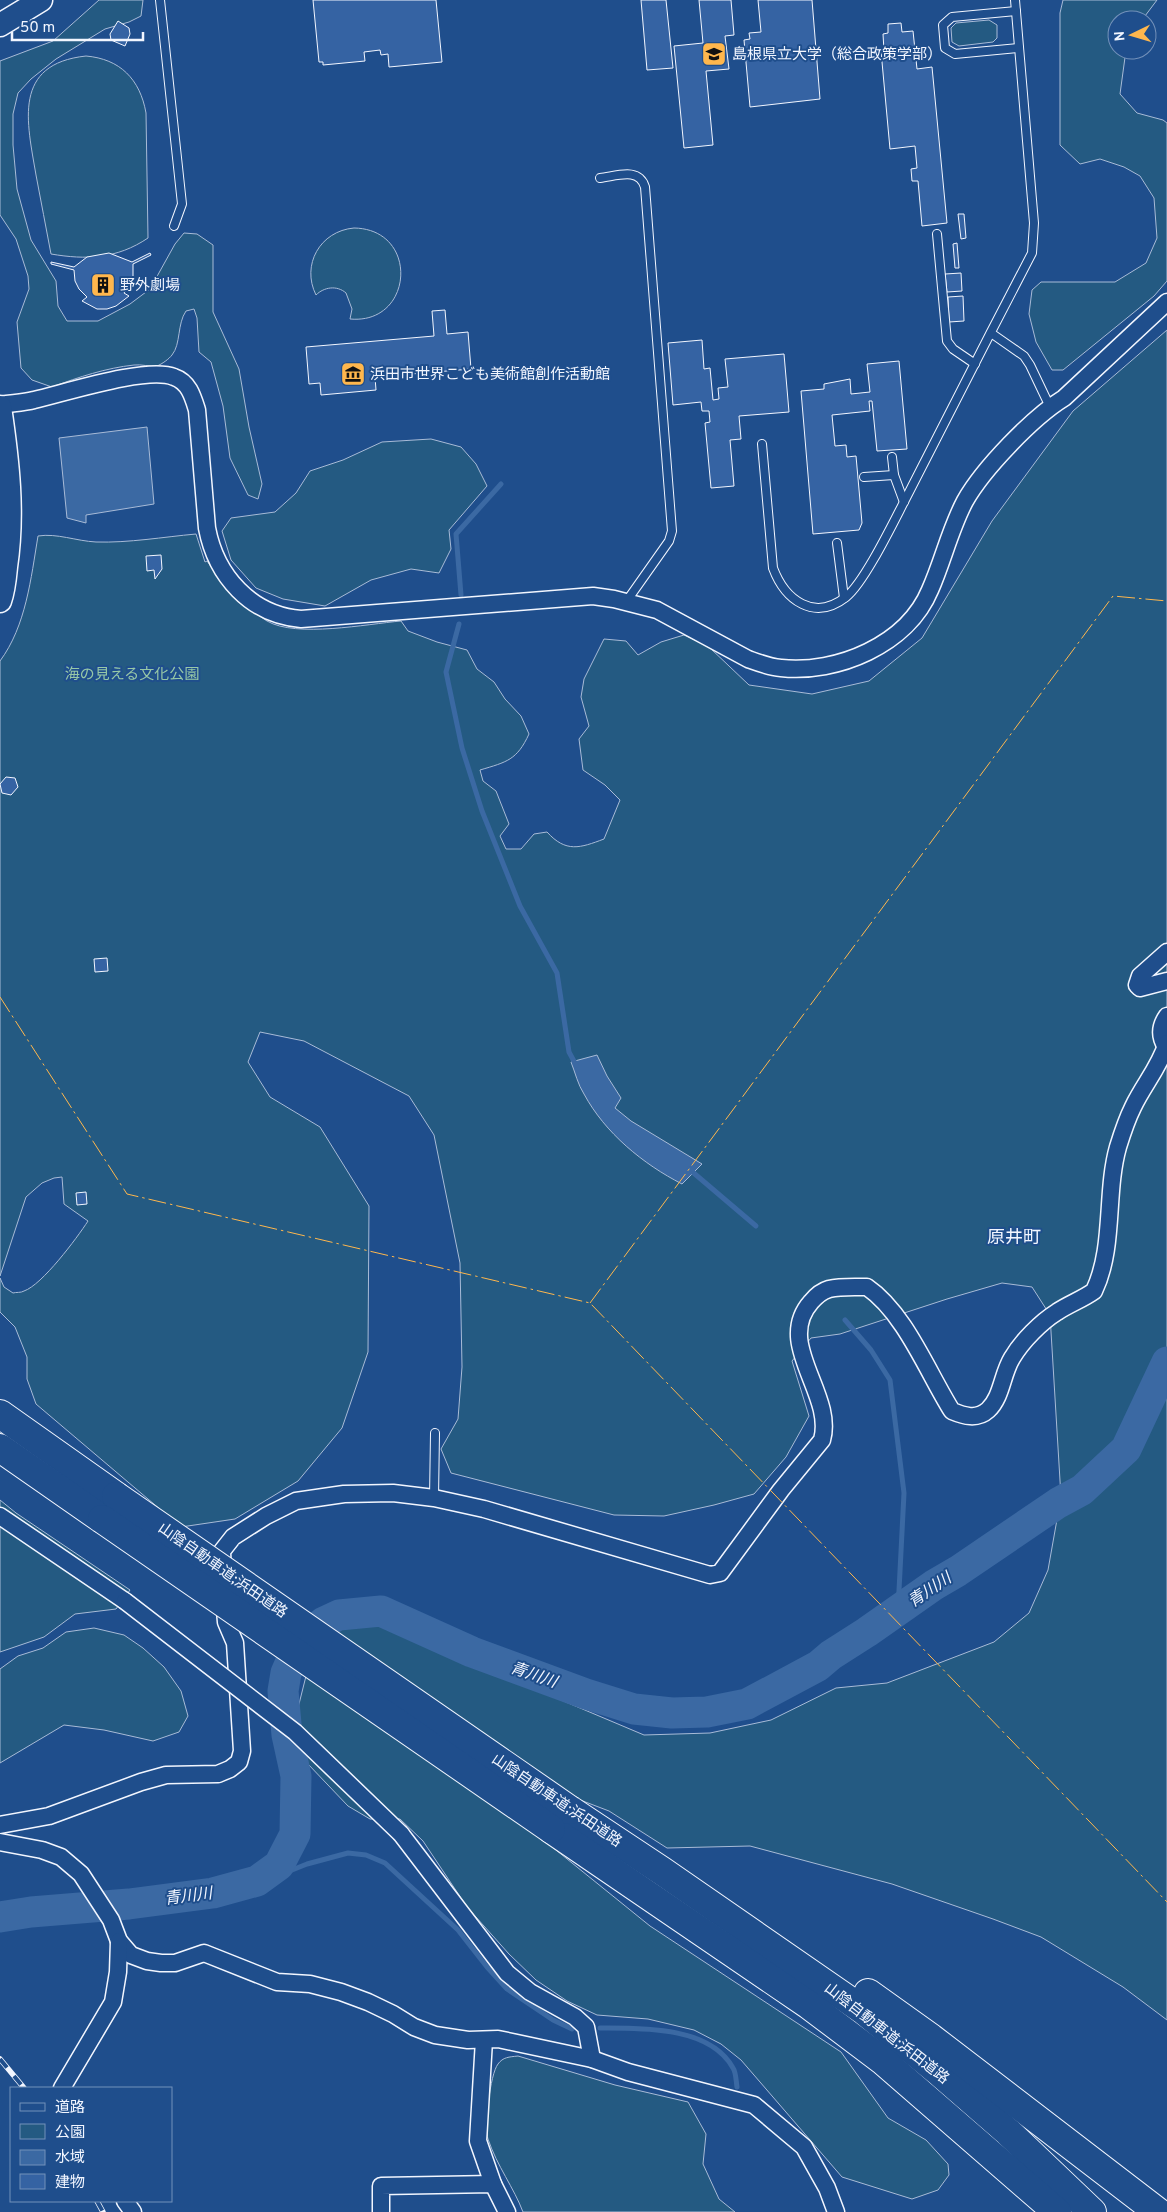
<svg xmlns="http://www.w3.org/2000/svg" width="1167" height="2212" font-family="Overpass,'Noto Sans JP',sans-serif">
	<rect width="100%" height="100%" fill="#1f4e8c"/>
	<g fill="#245a82" stroke="#a8bbd7">
		<path d="M 99,0 L 143,0 L 141,16 L 129,22 L 105,29 L 56,59 L 31,79 L 18,93 L 13,114 L 13,145 L 17,189 L 31,240 L 56,281 L 58,306 L 67,321 L 98,321 L 130,304 L 150,289 L 175,244 L 184,233 L 197,234 L 213,245 L 213,312 L 239,369 L 249,427 L 262,484 L 258,499 L 248,495 L 230,458 L 223,406 L 211,362 L 199,352 L 197,318 L 194,309 L 186,311 C 177,324 181,344 172,355 C 169,359 162,364 157,366 C 150,367 141,364 134,365 C 106,368 79,377 52,387 L 32,380 L 21,368 L 17,322 L 29,289 L 28,276 L 16,239 L 0,215 L 0,61 L 53,41 Z"/>
		<path d="M 1063,0 L 1157,0 L 1142,20 L 1117,20 L 1117,50 L 1126,50 L 1120,94 L 1137,113 L 1163,120 L 1167,123 L 1167,281 L 1154,296 L 1063,370 L 1052,370 L 1036,342 L 1029,314 L 1032,290 L 1041,282 L 1115,282 L 1146,263 L 1157,238 L 1154,198 L 1140,176 L 1124,167 L 1100,159 L 1080,164 L 1060,145 L 1060,13 Z"/>
		<path d="M 989,20 L 997,25 L 997,38 L 993,42 L 959,46 L 952,42 L 951,28 L 956,23 Z"/>
		<path d="M 86,56 C 120,59 140,79 146,113 L 148,238 C 117,259 86,260 51,254 C 46,228 41,201 36,175 C 27,122 12,64 86,56 Z"/>
		<path d="M 354,228 C 420,229 414,325 350,319 L 352,309 L 346,293 C 337,285 324,287 316,295 C 301,265 320,231 354,228 Z"/>
		<path d="M 1167,330 L 1167,2020 L 1123,1987 L 1041,1937 L 993,1919 L 892,1884 L 750,1846 L 667,1848 L 609,1811 L 575,1798 L 540,1828 L 551,1846 L 650,1926 L 841,2052 L 888,2118 L 926,2140 L 948,2164 L 949,2175 L 938,2190 L 912,2199 L 842,2177 L 741,2060 L 721,2044 L 694,2030 L 648,2019 L 597,2015 L 567,2001 L 536,1980 L 509,1954 L 467,1907 L 423,1841 L 400,1819 L 370,1819 L 348,1806 L 307,1763 L 296,1716 L 313,1648 L 330,1630 L 357,1622 L 378,1619 L 412,1637 L 644,1735 L 710,1733 L 771,1720 L 836,1688 L 887,1683 L 994,1642 L 1029,1613 L 1048,1570 L 1061,1497 L 1050,1315 L 1032,1287 L 1002,1283 L 947,1299 L 840,1334 L 811,1338 L 792,1361 L 809,1416 L 786,1457 L 754,1494 L 714,1505 L 664,1516 L 614,1515 L 451,1473 L 441,1449 L 458,1419 L 462,1367 L 460,1263 L 434,1135 L 409,1096 L 304,1041 L 260,1032 L 248,1062 L 270,1097 L 320,1127 L 369,1206 L 368,1352 L 342,1428 L 298,1481 L 235,1519 L 181,1527 L 36,1404 L 27,1379 L 27,1357 L 15,1327 L 0,1312 L 0,1278 L 4,1287 L 13,1293 C 16,1292 21,1293 24,1291 C 42,1285 77,1238 88,1221 L 64,1204 L 62,1177 L 54,1178 L 42,1183 L 26,1197 L 0,1276 L 0,661 C 26,626 31,578 38,536 C 57,533 76,541 96,542 C 129,543 163,537 196,534 L 205,562 L 207,561 C 222,582 245,608 267,621 C 296,638 367,624 401,621 L 408,631 L 437,642 L 467,650 L 477,669 L 494,682 L 505,699 L 521,716 L 529,734 C 517,760 507,762 480,770 L 483,781 L 496,791 L 509,824 L 500,836 L 506,849 L 521,849 L 534,834 L 547,832 C 566,853 580,848 604,839 L 620,800 L 605,785 L 583,770 L 579,739 L 589,726 L 581,697 L 584,679 L 604,639 L 626,641 L 638,655 L 661,642 L 684,635 L 709,647 L 749,685 L 812,694 L 869,681 L 922,638 L 992,521 L 1073,411 Z"/>
		<path d="M 431,439 L 461,447 L 476,464 L 487,486 L 449,530 L 451,549 L 439,573 L 411,569 L 371,580 L 325,606 L 283,599 L 256,588 L 231,560 L 222,531 L 231,518 L 275,512 L 296,493 L 310,471 L 343,460 L 382,442 Z"/>
		<path d="M 0,1500 L 16,1513 L 130,1590 L 116,1609 L 75,1614 L 44,1637 L 0,1652 Z"/>
		<path d="M 94,1628 L 124,1635 L 143,1648 L 164,1667 L 181,1691 L 188,1716 L 179,1732 L 153,1741 L 104,1730 L 64,1725 L 0,1763 L 0,1669 L 18,1656 L 43,1648 L 66,1632 Z"/>
		<path d="M 518,2056 L 615,2085 L 688,2102 L 706,2134 L 703,2164 L 719,2199 L 735,2212 L 523,2212 C 514,2188 497,2166 488,2139 C 484,2128 490,2074 498,2064 C 503,2057 509,2057 518,2056 Z"/>
	</g>
	<g fill="#3b69a3" stroke="#a8bbd7">
		<path d="M 147,427 L 154,504 L 86,515 L 86,523 L 67,518 L 59,438 Z"/>
		<path d="M 597,1055 L 607,1076 L 621,1098 L 615,1108 L 631,1121 L 702,1164 L 682,1184 C 643,1164 605,1133 584,1094 C 578,1085 575,1072 571,1062 Z"/>
	</g>
	<g fill="none" stroke-linecap="round" stroke-linejoin="round">
		<g stroke="#3b69a3" stroke-width="5">
			<path d="M 461,595 L 456,534 L 501,484"/>
			<path d="M 459,624 L 446,672 L 462,748 L 482,811 L 520,906 L 557,973 L 569,1052 L 576,1065"/>
			<path d="M 689,1169 L 756,1226"/>
			<path d="M 845,1320 L 871,1350 L 890,1380 L 904,1493 L 898,1610"/>
			<path d="M 257,1881 L 272,1878 L 307,1864 L 348,1853 L 366,1855 L 385,1863 L 458,1930 L 487,1967 L 507,1989 L 553,2020 L 572,2029"/>
			<path d="M 600,2028 C 641,2028 710,2026 733,2068 C 736,2072 736,2081 737,2087"/>
		</g>
		<path stroke="#3b69a3" stroke-width="31" d="M 0,1917 L 31,1912 L 129,1904 L 213,1893 L 257,1881 L 279,1865 L 295,1834 L 296,1776 L 287,1735 L 283,1691 L 286,1673 L 300,1641 L 324,1622 L 339,1615 L 381,1611 L 472,1652 L 586,1694 L 634,1709 L 672,1713 L 707,1712 L 747,1704 L 818,1666 L 831,1655 L 867,1632 L 934,1585 L 958,1571 L 1058,1503 L 1082,1490 L 1126,1449 L 1167,1362"/>
	</g>
	<g fill="#3563a3" stroke="#f2f6ff">
		<path d="M 313,0 L 436,0 L 442,62 L 389,67 L 388,54 L 381,55 L 380,50 L 364,52 L 365,61 L 323,65 L 323,62 L 319,62 Z"/>
		<path d="M 641,0 L 666,0 L 673,68 L 647,70 Z"/>
		<path d="M 699,0 L 731,0 L 734,35 L 725,36 L 729,69 L 706,71 L 713,145 L 684,148 L 674,46 L 703,43 Z"/>
		<path d="M 758,0 L 812,0 L 820,99 L 750,107 L 744,40 L 750,39 L 749,33 L 761,32 Z"/>
		<path d="M 118,21 L 129,28 L 130,34 L 125,46 L 111,40 L 110,34 Z"/>
		<path d="M 901,23 L 902,32 L 913,31 L 917,69 L 932,67 L 947,223 L 922,226 L 918,181 L 912,181 L 911,169 L 917,168 L 915,146 L 890,149 L 881,51 L 884,51 L 883,34 L 888,33 L 888,24 Z"/>
		<path d="M 958,214 L 964,214 L 966,238 L 961,239 Z"/>
		<path d="M 957,243 L 959,268 L 955,268 L 953,244 Z"/>
		<path d="M 109,253 L 132,262 L 150,253 L 151,255 L 133,264 L 133,278 L 124,293 L 129,296 L 116,306 L 107,309 L 97,309 L 82,301 L 87,297 L 79,289 L 75,281 L 74,270 L 51,264 L 51,262 L 74,267 L 87,257 Z"/>
		<path d="M 961,273 L 962,291 L 947,292 L 945,274 Z"/>
		<path d="M 963,296 L 964,321 L 949,322 L 948,297 Z"/>
		<path d="M 445,310 L 447,334 L 468,332 L 471,369 L 375,377 L 376,390 L 321,395 L 320,383 L 309,384 L 306,347 L 434,336 L 432,311 Z"/>
		<path d="M 702,340 L 704,369 L 710,368 L 713,400 L 719,399 L 718,388 L 728,387 L 725,359 L 784,354 L 789,412 L 739,416 L 741,439 L 730,440 L 734,486 L 711,488 L 705,423 L 710,422 L 709,411 L 702,411 L 701,402 L 673,405 L 668,343 Z"/>
		<path d="M 899,361 L 907,449 L 877,451 L 872,401 L 869,401 L 870,411 L 832,415 L 835,446 L 846,445 L 847,457 L 856,456 L 862,523 L 859,530 L 813,534 L 801,391 L 824,389 L 824,384 L 850,379 L 851,394 L 870,392 L 867,364 Z"/>
		<path d="M 161,555 L 162,569 L 155,579 L 154,570 L 147,571 L 146,556 Z"/>
		<path d="M 6,777 L 15,778 L 18,787 L 11,795 L 2,793 L 0,784 Z"/>
		<path d="M 107,958 L 108,971 L 95,972 L 94,959 Z"/>
		<path d="M 86,1192 L 87,1204 L 77,1205 L 76,1193 Z"/>
	</g>
	<g fill="none" stroke-linecap="round" stroke-linejoin="round">
		<defs>
			<g id="lane">
				<path d="M 160,0 L 182,204 L 174,226"/>
				<path d="M 1016,11 L 952,17 L 943,25 L 945,48 L 955,54 L 1019,48"/>
				<path d="M 600,178 C 617,176 639,167 645,187 L 672,531 L 669,541 L 626,602"/>
				<path d="M 937,234 L 947,341 L 953,349 L 975,364"/>
				<path d="M 991,333 L 1024,356 L 1030,365 L 1050,407"/>
				<path d="M 762,444 L 773,568 C 785,600 814,622 846,597 C 864,583 893,523 905,500 C 947,418 989,335 1032,253 L 1034,223 L 1015,0"/>
				<path d="M 892,457 L 894,475 L 904,502"/>
				<path d="M 864,477 L 894,475"/>
				<path d="M 837,543 L 844,598"/>
				<path d="M 434,1498 L 435,1433"/>
			</g>
			<g id="street">
				<path d="M 0,405 C 11,403 23,403 34,400 C 65,393 147,366 174,377 C 189,382 193,397 197,410 L 207,528 C 216,576 251,615 301,619 L 593,596 L 614,599 L 657,610 L 748,659 C 759,663 769,667 781,668 C 837,674 907,645 930,590 C 943,561 950,529 965,501 C 983,469 1033,417 1064,398 L 1167,302"/>
				<path d="M 1167,952 L 1140,976 L 1137,985 L 1140,988 L 1167,981"/>
				<path d="M 1166,1047 C 1159,1036 1160,1026 1167,1016"/>
				<path d="M 0,1516 L 125,1601"/>
				<path d="M 223,1575 L 222,1551 L 233,1537 L 266,1516 L 296,1501 L 344,1494 L 393,1493 L 434,1498 L 484,1509 L 710,1575 L 720,1573 L 781,1490 L 822,1440 C 835,1394 774,1344 811,1302 C 816,1296 822,1291 829,1289 C 841,1286 855,1287 867,1287 C 905,1313 928,1373 952,1411 C 964,1416 977,1420 988,1410 C 1002,1397 1002,1374 1012,1358 C 1022,1341 1041,1322 1057,1312 C 1069,1304 1083,1299 1094,1291 C 1115,1247 1105,1193 1118,1147 C 1122,1134 1127,1119 1133,1107 C 1144,1084 1159,1068 1167,1043"/>
				<path d="M 0,1825 L 49,1816 L 141,1782 L 166,1775 L 218,1774 L 230,1769 L 239,1762 L 242,1751 L 235,1643 L 226,1622 L 224,1599"/>
				<path d="M 401,1834 L 507,1973 L 530,1992 L 575,2017 L 586,2027 L 592,2059"/>
				<path d="M 0,1842 L 42,1850 L 61,1857 L 81,1874 L 111,1920 L 119,1941 L 131,1955 L 147,1961 L 161,1963 L 175,1963 L 204,1953 L 277,1982 L 310,1984 L 341,1992 L 368,2002 L 393,2014 L 414,2027 L 435,2035 L 468,2040 L 498,2039 L 592,2059 L 628,2072 L 754,2105 L 804,2147 L 827,2188 L 836,2212"/>
				<path d="M 484,2040 L 478,2141 L 493,2184"/>
				<path d="M 62,2088 L 113,2002 L 118,1972 L 119,1941"/>
				<path d="M 125,2201 L 133,2212"/>
				<path d="M 381,2212 L 381,2186 L 493,2184 L 507,2212"/>
			</g>
			<g id="secondary">
				<path d="M 0,25 L 41,0"/>
				<path d="M 0,407 C 8,461 14,513 6,567 C 5,578 4,590 0,601"/>
			</g>
			<g id="highway">
				<path d="M 0,1414 L 116,1496"/>
				<path d="M 0,1448 L 102,1519"/>
				<path d="M 570,1810 L 662,1871 L 863,2010 L 939,2072 L 1008,2132 L 1092,2212"/>
				<path d="M 551,1829 L 809,2005 L 882,2060 L 1057,2212"/>
				<path d="M 868,1993 L 931,2038 L 1158,2212"/>
			</g>
		</defs>
		<use href="#lane" stroke="#f2f6ff" stroke-width="10"/>
		<use href="#street" stroke="#f2f6ff" stroke-width="19"/>
		<use href="#secondary" stroke="#f2f6ff" stroke-width="25"/>
		<use href="#highway" stroke="#f2f6ff" stroke-width="30"/>
		<use href="#lane" stroke="#1f4e8c" stroke-width="8"/>
		<use href="#street" stroke="#1f4e8c" stroke-width="16"/>
		<use href="#secondary" stroke="#1f4e8c" stroke-width="22"/>
		<use href="#highway" stroke="#1f4e8c" stroke-width="28"/>
		<defs>
			<g id="rail">
				<path d="M 0,2059 L 24,2088"/>
				<path d="M 97,2201 L 103,2212"/>
			</g>
		</defs>
		<use href="#rail" stroke="#f2f6ff" stroke-width="5.5"/>
		<use href="#rail" stroke="#1f4e8c" stroke-width="4" stroke-dasharray="11" stroke-linecap="butt"/>
		<defs>
			<path id="street-bridge" d="M 125,1601 L 295,1732 L 401,1834"/>
			<g id="highway-bridge">
				<path d="M 116,1496 L 570,1810"/>
				<path d="M 102,1519 L 551,1829"/>
			</g>
		</defs>
		<use href="#street-bridge" stroke="#f2f6ff" stroke-width="19" stroke-linecap="butt"/>
		<use href="#highway-bridge" stroke="#f2f6ff" stroke-width="30" stroke-linecap="butt"/>
		<use href="#street-bridge" stroke="#1f4e8c" stroke-width="16"/>
		<use href="#highway-bridge" stroke="#1f4e8c" stroke-width="28"/>
		<g stroke="#ffb74d" stroke-width="1" stroke-dasharray="18 4 2.5 4" stroke-linecap="butt">
			<path d="M 0,997 L 127,1194 L 590,1303 L 1167,1902"/>
			<path d="M 590,1303 L 1113,596 L 1167,601"/>
		</g>
	</g>
	<defs>
		<symbol id="university-square" viewBox="-11 -11 22 22"><rect x="-9" y="-9" width="18" height="18" rx="4" fill="#ffb74d" stroke="#1f4e8c"/><path d="M0-5L7-2L0 1L-7-2ZM-4 1L0 2.5L4 1V4Q0 6-4 4Z" fill="#111"/></symbol>
		<symbol id="building-square" viewBox="-11 -11 22 22"><rect x="-9" y="-9" width="18" height="18" rx="4" fill="#ffb74d" stroke="#1f4e8c"/><path d="M-4-6H4V6H1V3H-1V6H-4ZM-2.5-4.3h1.7v1.8h-1.7ZM.8-4.3h1.7v1.8H.8ZM-2.5-1h1.7V.8h-1.7ZM.8-1h1.7V.8H.8Z" fill="#111"/></symbol>
		<symbol id="museum-square" viewBox="-11 -11 22 22"><rect x="-9" y="-9" width="18" height="18" rx="4" fill="#ffb74d" stroke="#1f4e8c"/><path d="M0-6L6-3V-2H-6V-3ZM-5-1h2V3h-2ZM-1-1h2V3h-2ZM3-1h2V3H3ZM-6 4H6V6H-6Z" fill="#111"/></symbol>
	</defs>
	<g fill-rule="evenodd">
		<use href="#university-square" x="700" y="40" width="28" height="28"/>
		<use href="#building-square" x="89" y="271" width="28" height="28"/>
		<use href="#museum-square" x="339" y="360" width="28" height="28"/>
	</g>
	<g text-anchor="middle" stroke-width="4" stroke-linejoin="round" paint-order="stroke">
		<g font-size="15" fill="#f2f6ff" stroke="#1f4e8c" text-anchor="start">
			<text x="732" y="59">島根県立大学（総合政策学部）</text>
			<text x="120" y="290">野外劇場</text>
			<text x="370" y="379">浜田市世界こども美術館創作活動館</text>
		</g>
		<g font-size="15" fill="#97c8a6" stroke="#1f4e8c">
			<text x="132" y="679">海の見える文化公園</text>
		</g>
		<g font-size="15" fill="#f2f6ff" stroke="#1f4e8c">
			<text transform="translate(223 1570) rotate(35)" y="5">山陰自動車道;浜田道路</text>
			<text transform="translate(557 1800) rotate(34)" y="5">山陰自動車道;浜田道路</text>
			<text transform="translate(887 2033) rotate(38)" y="5">山陰自動車道;浜田道路</text>
		</g>
		<g font-size="16" font-style="italic" fill="#f2f6ff" stroke="#1f4e8c">
			<text transform="translate(929 1589) rotate(-34)" y="6">青川川</text>
			<text transform="translate(534 1674) rotate(19)" y="6">青川川</text>
			<text transform="translate(188 1895) rotate(-7)" y="6">青川川</text>
		</g>
		<g font-size="18" fill="#f2f6ff" stroke="#1f4e8c">
			<text x="1014" y="1243">原井町</text>
		</g>
	</g>
	<rect x="10" y="2087" width="162" height="115" fill="#1f4e8c" stroke="#7391ba"/>
	<rect x="20" y="2103" width="25" height="8" fill="#1f4e8c" stroke="#7391ba"/>
	<text x="55" y="2112" font-size="15" fill="#f2f6ff">道路</text>
	<rect x="20" y="2124" width="25" height="15" fill="#245a82" stroke="#7391ba"/>
	<text x="55" y="2137" font-size="15" fill="#f2f6ff">公園</text>
	<rect x="20" y="2150" width="25" height="15" fill="#3b69a3" stroke="#7391ba"/>
	<text x="55" y="2162" font-size="15" fill="#f2f6ff">水域</text>
	<rect x="20" y="2174" width="25" height="15" fill="#3563a3" stroke="#7391ba"/>
	<text x="55" y="2187" font-size="15" fill="#f2f6ff">建物</text>
	<g transform="translate(1132 35) rotate(265)"><circle r="24" fill="#1f4e8c" stroke="#7391ba"/>
	<path d="M0-4L9 19L0 12L-9 19Z" fill="#ffb74d"/>
	<text y="-8" font-size="14" font-weight="bold" text-anchor="middle" fill="#f2f6ff">N</text>
	</g>
	<path d="M12 32v8h131v-8" fill="none" stroke="#f2f6ff" stroke-width="2.5"/>
	<text x="20" y="32" font-size="15" fill="#f2f6ff" stroke="#1f4e8c" stroke-width="4" paint-order="stroke">50 m</text>
</svg>
